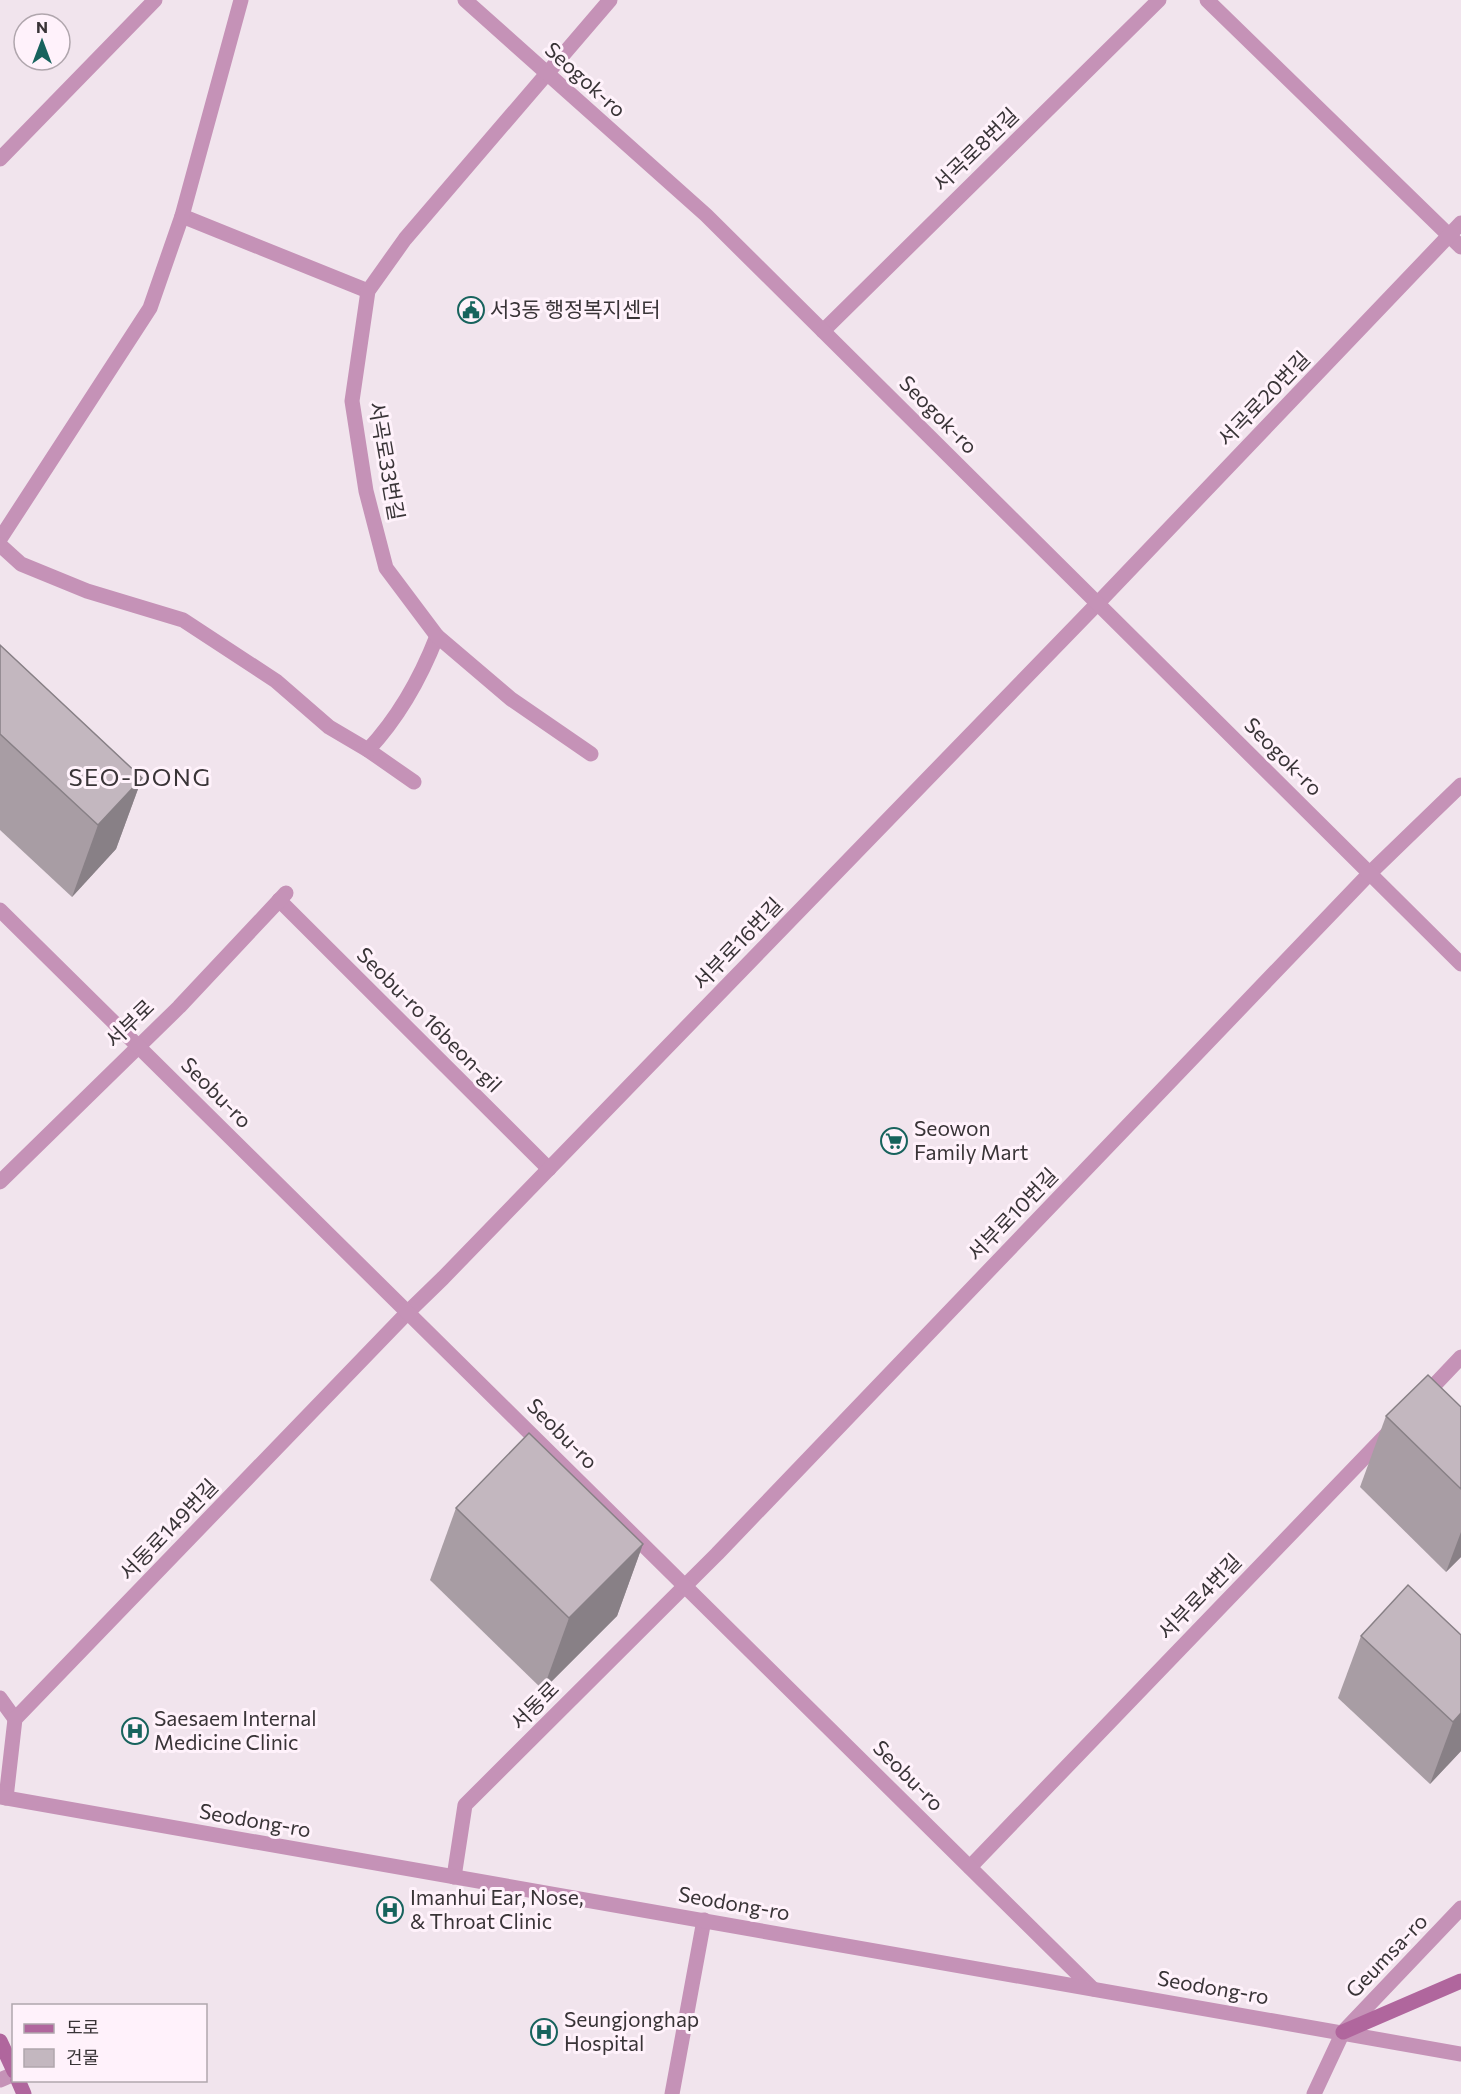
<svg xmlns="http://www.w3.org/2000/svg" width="1461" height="2094" font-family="Commissioner,'Noto Sans KR',sans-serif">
	<rect width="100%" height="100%" fill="#f1e4ed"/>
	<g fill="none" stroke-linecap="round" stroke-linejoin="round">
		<g stroke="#c592b7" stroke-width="15">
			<path d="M 1207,0 L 1461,247"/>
			<path d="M 182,216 L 368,291"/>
			<path d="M 823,331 L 1159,0"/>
			<path d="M 0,539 L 150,308 L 182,216 L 241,0"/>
			<path d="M 0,545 L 21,564 L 87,591 L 183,620 L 276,681 L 329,727 L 368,750 L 414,782"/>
			<path d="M 368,750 C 398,718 421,677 437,636"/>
			<path d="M 591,754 L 511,699 L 437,636 L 386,568 L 366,491 L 352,401 L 368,291 L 405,239 L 610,0"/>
			<path d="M 279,900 L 549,1169"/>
			<path d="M 0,1182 L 179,1007 L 286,893"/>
			<path d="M 1424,1396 L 1461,1357"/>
			<path d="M 0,1698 L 15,1719"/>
			<path d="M 6,1798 L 15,1719 L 408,1312 L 443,1278 L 1098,603 L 1461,223"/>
			<path d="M 970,1867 L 1388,1433"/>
			<path d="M 454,1877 L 465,1805 L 717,1554 L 1370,873 L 1461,785"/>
			<path d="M 672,2094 L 704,1920"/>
		</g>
		<g stroke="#c592b7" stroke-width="15">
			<path d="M 465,0 L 706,215 L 1461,964"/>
			<path d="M 0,159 L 155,0"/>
			<path d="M 0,910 L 1093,1989"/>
			<path d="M 0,1797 L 1461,2054"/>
			<path d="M 0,2080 L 14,2074"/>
			<path d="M 1314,2094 L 1343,2032 L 1461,1908"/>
		</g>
		<g stroke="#b0669d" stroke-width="15">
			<path d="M 1343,2032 L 1461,1981"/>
			<path d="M 0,2041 L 14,2071"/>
			<path d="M 18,2080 L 24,2094"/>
		</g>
	</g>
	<g fill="#a89da4">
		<path d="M 0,645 L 142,778 L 116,849 L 72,897 L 0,830 Z"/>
		<path d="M 1461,1407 L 1461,1557 L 1446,1572 L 1360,1487 L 1386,1416 Z"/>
		<path d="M 456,1508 L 643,1544 L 617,1616 L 543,1690 L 430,1580 Z"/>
		<path d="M 1461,1635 L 1461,1751 L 1430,1784 L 1338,1698 L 1361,1636 Z"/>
	</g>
	<g fill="#888086">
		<path d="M 142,778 L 116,849 L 72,897 L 98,825 Z"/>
		<path d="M 1461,1532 L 1461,1557 L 1446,1572 Z"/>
		<path d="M 643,1544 L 617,1616 L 543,1690 L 569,1618 Z"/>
		<path d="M 1461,1713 L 1461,1751 L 1430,1784 L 1453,1722 Z"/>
	</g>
	<g fill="#c3b7bf" stroke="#888086" stroke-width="1.5">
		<path d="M 0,645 L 142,778 L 98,825 L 0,734 Z"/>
		<path d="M 1428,1375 L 1461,1407 L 1461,1489 L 1386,1416 Z"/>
		<path d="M 529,1433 L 643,1544 L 569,1618 L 456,1508 Z"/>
		<path d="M 1408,1585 L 1461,1635 L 1461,1713 L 1453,1722 L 1361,1636 Z"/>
	</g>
	<defs>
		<symbol id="civic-ring" viewBox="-11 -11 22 22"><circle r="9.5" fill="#fff2fb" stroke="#17635d" stroke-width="1.5"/><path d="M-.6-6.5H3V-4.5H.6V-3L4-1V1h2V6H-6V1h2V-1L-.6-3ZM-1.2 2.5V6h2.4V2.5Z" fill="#17635d"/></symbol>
		<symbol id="supermarket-ring" viewBox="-11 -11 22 22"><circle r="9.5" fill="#fff2fb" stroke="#17635d" stroke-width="1.5"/><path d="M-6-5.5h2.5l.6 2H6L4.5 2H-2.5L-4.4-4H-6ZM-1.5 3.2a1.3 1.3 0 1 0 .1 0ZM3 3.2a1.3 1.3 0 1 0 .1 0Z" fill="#17635d"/></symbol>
		<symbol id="hospital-ring" viewBox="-11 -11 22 22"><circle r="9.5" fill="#fff2fb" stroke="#17635d" stroke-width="1.5"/><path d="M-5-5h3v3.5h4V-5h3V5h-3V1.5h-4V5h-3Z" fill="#17635d"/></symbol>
	</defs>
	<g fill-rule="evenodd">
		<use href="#civic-ring" x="456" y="295" width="30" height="30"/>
		<use href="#supermarket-ring" x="879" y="1126" width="30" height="30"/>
		<use href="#hospital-ring" x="120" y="1716" width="30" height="30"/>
		<use href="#hospital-ring" x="375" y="1895" width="30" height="30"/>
		<use href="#hospital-ring" x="529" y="2017" width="30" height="30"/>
	</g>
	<g text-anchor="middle" stroke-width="6" stroke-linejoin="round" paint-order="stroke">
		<g font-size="21" fill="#393437" stroke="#fff2fb">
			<text transform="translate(585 80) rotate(42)" y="7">Seogok-ro</text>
			<text transform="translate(976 150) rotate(-44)" y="7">서곡로8번길</text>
			<text transform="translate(1264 399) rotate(-46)" y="7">서곡로20번길</text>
			<text transform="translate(938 415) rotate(45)" y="7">Seogok-ro</text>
			<text transform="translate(386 461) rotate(80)" y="7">서곡로33번길</text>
			<text transform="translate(1283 757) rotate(45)" y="7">Seogok-ro</text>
			<text transform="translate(738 944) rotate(-46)" y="7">서부로16번길</text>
			<text transform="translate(429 1020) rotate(45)" y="7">Seobu-ro 16beon-gil</text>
			<text transform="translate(130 1024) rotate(-44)" y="7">서부로</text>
			<text transform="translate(216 1093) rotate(45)" y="7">Seobu-ro</text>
			<text transform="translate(1013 1215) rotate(-46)" y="7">서부로10번길</text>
			<text transform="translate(562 1434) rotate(45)" y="7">Seobu-ro</text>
			<text transform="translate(169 1530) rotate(-46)" y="7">서동로149번길</text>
			<text transform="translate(1200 1597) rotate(-46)" y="7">서부로4번길</text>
			<text transform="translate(535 1706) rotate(-45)" y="7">서동로</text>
			<text transform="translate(908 1776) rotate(45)" y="7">Seobu-ro</text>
			<text transform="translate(255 1821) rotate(10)" y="7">Seodong-ro</text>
			<text transform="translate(734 1904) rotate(10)" y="7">Seodong-ro</text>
			<text transform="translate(1387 1956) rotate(-46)" y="7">Geumsa-ro</text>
			<text transform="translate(1213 1988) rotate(10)" y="7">Seodong-ro</text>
		</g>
		<g font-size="21" fill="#393437" stroke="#fff2fb" text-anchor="start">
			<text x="490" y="317">서3동 행정복지센터</text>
			<text x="914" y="1136">Seowon<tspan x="914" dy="24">Family Mart</tspan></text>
			<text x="154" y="1726">Saesaem Internal<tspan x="154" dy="24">Medicine Clinic</tspan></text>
			<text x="410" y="1905">Imanhui Ear, Nose,<tspan x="410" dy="24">&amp; Throat Clinic</tspan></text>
			<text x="564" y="2027">Seungjonghap<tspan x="564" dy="24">Hospital</tspan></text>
		</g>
		<g font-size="24" letter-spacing="1.5" fill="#393437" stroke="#fff2fb">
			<text x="140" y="786">SEO-DONG</text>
		</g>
	</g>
	<rect x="12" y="2004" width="195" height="78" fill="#fff2fb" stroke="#b0a6ad" stroke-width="1.5"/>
	<rect x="24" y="2024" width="30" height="9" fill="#b0669d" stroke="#b0a6ad" stroke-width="1.5"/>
	<text x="66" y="2034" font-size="18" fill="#393437">도로</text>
	<rect x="24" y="2049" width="30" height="18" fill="#c3b7bf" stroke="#b0a6ad" stroke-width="1.5"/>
	<text x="66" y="2064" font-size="18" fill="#393437">건물</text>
	<g transform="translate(42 42)"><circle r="28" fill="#fff2fb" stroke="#b0a6ad" stroke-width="1.5"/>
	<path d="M0-4.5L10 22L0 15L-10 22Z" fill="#17635d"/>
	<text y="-9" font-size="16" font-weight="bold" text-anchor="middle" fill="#393437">N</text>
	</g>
</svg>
